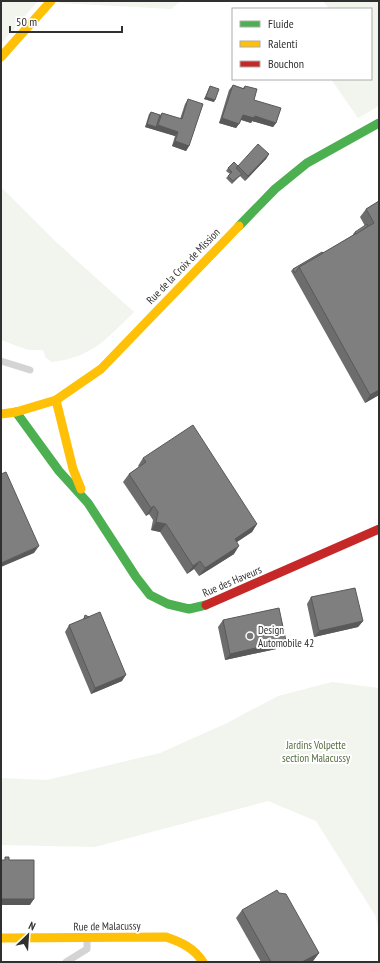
<svg xmlns="http://www.w3.org/2000/svg" width="380" height="963" font-family="'PT Sans Narrow',sans-serif">
	<rect width="100%" height="100%" fill="#fff"/>
	<g fill="#f1f5ed">
		<path d="M 1,1 L 38,1 L 1,44 Z"/>
		<path d="M 61,1 L 181,1 L 171,9 L 59,3 Z"/>
		<path d="M 323,1 L 379,1 L 379,106 L 358,118 L 331,79 L 371,79 L 371,9 L 330,9 Z"/>
		<path d="M 1,187 L 56,242 L 134,312 C 106,339 93,357 52,362 L 46,358 L 43,350 L 28,350 L 1,340 Z"/>
		<path d="M 332,682 L 379,688 L 379,930 L 375,915 L 316,821 L 268,801 L 95,847 L 1,845 L 1,778 L 47,780 L 160,753 L 225,724 L 278,696 Z"/>
	</g>
	<g fill="none" stroke-linecap="round" stroke-linejoin="round">
		<g stroke="#d4d4d4" stroke-width="7">
			<path d="M 1,361 L 30,370"/>
			<path d="M 66,962 L 87,949 L 87,939"/>
		</g>
		<g stroke="#4caf50" stroke-width="9">
			<path d="M 239,226 L 275,189 L 307,163 L 379,123"/>
			<path d="M 16,412 L 59,471 L 88,503 L 136,577 L 150,595 L 168,604 L 189,609 L 206,605"/>
		</g>
		<g stroke="#ffc107" stroke-width="9">
			<path d="M 1,57 L 51,1"/>
			<path d="M 56,400 L 73,469 L 81,489"/>
			<path d="M 1,414 L 16,412 L 56,400 L 101,369 L 239,226"/>
			<path d="M 1,938 L 166,937 C 181,942 194,948 203,962"/>
		</g>
		<path stroke="#c62828" stroke-width="9" d="M 206,605 L 379,529"/>
	</g>
	<g fill="#6d6d6d">
		<path d="M 233,85 L 243,88 L 245,86 L 254,100 L 276,123 L 273,127 L 252,121 L 251,123 L 241,120 L 236,128 L 219,123 L 229,90 Z"/>
		<path d="M 210,86 L 214,102 L 204,99 L 209,88 Z"/>
		<path d="M 188,99 L 189,146 L 186,151 L 172,146 L 175,136 L 145,127 L 149,114 L 151,112 L 160,115 L 162,113 L 180,119 L 185,104 Z"/>
		<path d="M 269,154 L 266,159 L 245,181 L 240,176 L 232,184 L 226,178 L 230,174 L 226,171 L 228,168 L 238,166 Z"/>
		<path d="M 379,201 L 379,395 L 365,403 L 291,271 L 293,269 L 323,253 L 353,235 L 353,234 L 355,232 L 365,226 L 360,217 L 366,209 Z"/>
		<path d="M 143,458 L 257,524 L 252,532 L 237,542 L 234,554 L 199,576 L 194,569 L 187,574 L 160,532 L 151,530 L 153,520 L 149,514 L 146,516 L 123,482 L 129,474 L 139,467 L 138,466 Z"/>
		<path d="M 311,597 L 363,621 L 358,627 L 314,637 L 307,604 Z"/>
		<path d="M 85,615 L 122,681 L 91,694 L 65,632 L 69,625 L 83,620 Z"/>
		<path d="M 223,620 L 286,641 L 281,648 L 225,660 L 218,627 Z"/>
		<path d="M 242,910 L 319,953 L 313,961 L 311,962 L 261,962 L 236,918 Z"/>
	</g>
	<g fill="#595959">
		<path d="M 206,97 L 215,100 L 214,102 L 204,99 Z"/>
		<path d="M 243,115 L 255,116 L 276,123 L 273,127 L 252,121 L 251,123 L 239,119 Z"/>
		<path d="M 222,118 L 239,124 L 236,128 L 219,123 Z"/>
		<path d="M 147,124 L 156,127 L 158,125 L 178,132 L 175,136 L 145,127 Z"/>
		<path d="M 175,141 L 189,146 L 186,151 L 172,146 Z"/>
		<path d="M 269,154 L 266,159 L 245,181 L 248,176 Z"/>
		<path d="M 379,390 L 379,395 L 365,403 L 370,395 Z"/>
		<path d="M 154,506 L 149,514 L 146,516 L 151,508 Z"/>
		<path d="M 156,522 L 166,524 L 160,532 L 151,530 Z"/>
		<path d="M 257,524 L 252,532 L 229,547 L 235,539 Z"/>
		<path d="M 39,546 L 34,553 L 1,567 L 1,563 Z"/>
		<path d="M 239,546 L 234,554 L 199,576 L 205,568 Z"/>
		<path d="M 200,561 L 194,569 L 187,574 L 193,566 Z"/>
		<path d="M 363,621 L 358,627 L 314,637 L 319,631 Z"/>
		<path d="M 286,641 L 281,648 L 225,660 L 230,654 Z"/>
		<path d="M 126,675 L 122,681 L 91,694 L 95,688 Z"/>
		<path d="M 1,899 L 34,899 L 30,905 L 1,905 Z"/>
		<path d="M 319,953 L 313,961 L 311,962 L 302,962 Z"/>
	</g>
	<g fill="#7f7f7f" stroke="#595959">
		<path d="M 233,85 L 244,89 L 245,86 L 257,89 L 254,100 L 281,108 L 276,123 L 255,116 L 254,118 L 243,115 L 239,124 L 222,118 Z"/>
		<path d="M 210,86 L 219,89 L 215,100 L 206,97 Z"/>
		<path d="M 188,99 L 203,104 L 189,146 L 175,141 L 178,132 L 158,125 L 162,113 L 182,119 Z"/>
		<path d="M 151,112 L 160,115 L 156,127 L 147,124 Z"/>
		<path d="M 258,144 L 269,154 L 248,176 L 238,166 Z"/>
		<path d="M 234,162 L 238,166 L 236,168 L 242,174 L 233,181 L 228,176 L 232,172 L 228,168 Z"/>
		<path d="M 379,201 L 379,390 L 370,395 L 299,267 L 374,223 L 366,209 Z"/>
		<path d="M 367,224 L 368,226 L 356,234 L 355,232 Z"/>
		<path d="M 322,252 L 323,253 L 299,267 L 295,273 L 293,269 Z"/>
		<path d="M 193,425 L 257,524 L 235,539 L 239,546 L 205,568 L 200,561 L 193,566 L 166,524 L 156,522 L 158,512 L 154,506 L 151,508 L 129,474 L 146,462 L 143,458 Z"/>
		<path d="M 6,472 L 39,546 L 1,563 L 1,474 Z"/>
		<path d="M 355,588 L 363,621 L 319,631 L 311,597 Z"/>
		<path d="M 279,608 L 286,641 L 230,654 L 223,620 Z"/>
		<path d="M 100,612 L 126,675 L 95,688 L 69,625 Z"/>
		<path d="M 85,615 L 89,617 L 84,619 Z"/>
		<path d="M 5,857 L 9,857 L 9,860 L 34,860 L 34,899 L 1,899 L 1,860 L 5,860 Z"/>
		<path d="M 277,890 L 279,893 L 286,894 L 319,953 L 302,962 L 271,962 L 242,910 Z"/>
	</g>
	<circle fill="#787878" stroke="#fff" stroke-width="1.5" cx="250" cy="636" r="4"/>
	<g text-anchor="middle" stroke-width="4" stroke-linejoin="round" paint-order="stroke">
		<g font-size="11" fill="#303030" stroke="#fff">
			<text transform="translate(183 266) rotate(-46)" y="4">Rue de la Croix de Mission</text>
			<text transform="translate(232 581) rotate(-23)" y="4">Rue des Haveurs</text>
			<text transform="translate(107 926) rotate(-1)" y="4">Rue de Malacussy</text>
		</g>
		<g font-size="11" fill="#303030" stroke="#fff" text-anchor="start">
			<text x="258" y="634">Design<tspan x="258" dy="13">Automobile 42</tspan></text>
		</g>
		<g font-size="11" fill="#536c3e" stroke="#fff">
			<text x="316" y="749">Jardins Volpette<tspan x="316" dy="13">section Malacussy</tspan></text>
		</g>
	</g>
	<rect width="380" height="963" fill="none" stroke="#303030" stroke-width="4"/>
	<rect x="232" y="8" width="140" height="72" fill="#ffffff" stroke="#acacac"/>
	<rect x="240" y="21" width="20" height="6" fill="#4caf50" stroke="#acacac"/>
	<text x="268" y="28" font-size="12" fill="#303030">Fluide</text>
	<rect x="240" y="41" width="20" height="6" fill="#ffc107" stroke="#acacac"/>
	<text x="268" y="48" font-size="12" fill="#303030">Ralenti</text>
	<rect x="240" y="61" width="20" height="6" fill="#c62828" stroke="#acacac"/>
	<text x="268" y="68" font-size="12" fill="#303030">Bouchon</text>
	<g transform="translate(28 935) rotate(25)" stroke="#ffffff" stroke-width="3" paint-order="stroke">
	<path d="M0-3L7 15L0 10L-7 15Z" fill="#303030"/>
	<text y="-6" font-size="11" font-weight="bold" text-anchor="middle" fill="#303030">N</text>
	</g>
	<path d="M10 26v6h112v-6" fill="none" stroke="#303030" stroke-width="2"/>
	<text x="16" y="26" font-size="12" fill="#303030" stroke="#ffffff" stroke-width="3" paint-order="stroke">50 m</text>
</svg>
